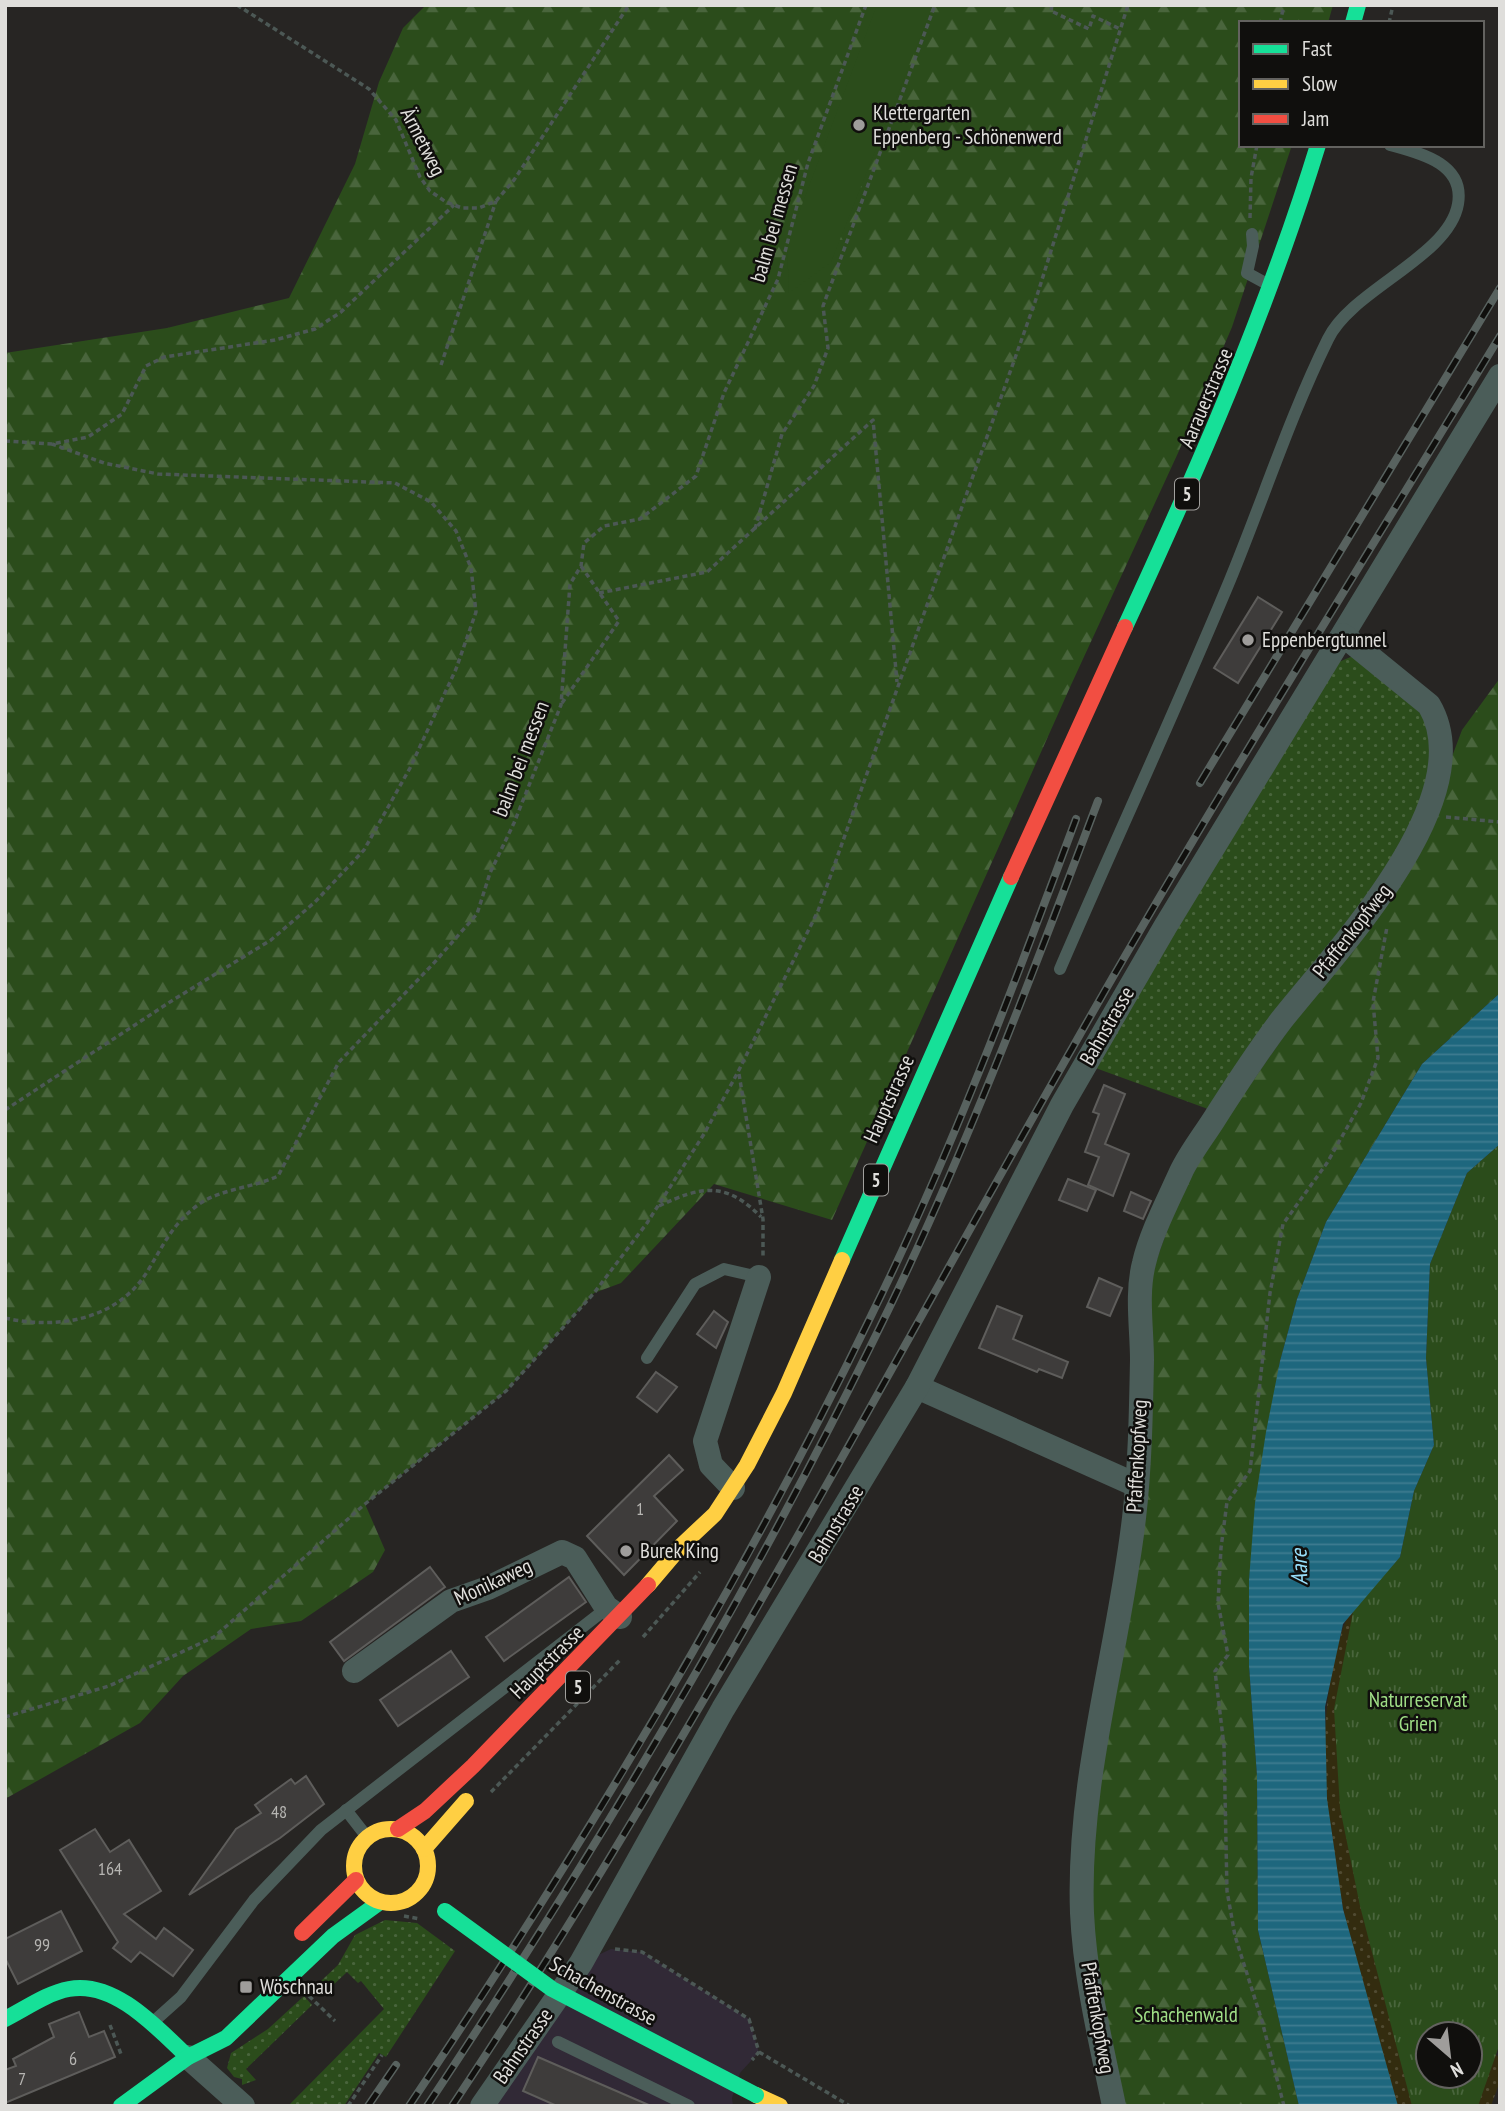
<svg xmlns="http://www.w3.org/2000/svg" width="1505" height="2111" font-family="'PT Sans Narrow',sans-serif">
	<defs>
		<pattern id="grass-dots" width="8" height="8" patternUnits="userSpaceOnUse" patternTransform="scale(1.75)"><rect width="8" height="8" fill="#2b4c1b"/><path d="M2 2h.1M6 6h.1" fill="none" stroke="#49653c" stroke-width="1.8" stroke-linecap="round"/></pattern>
		<pattern id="forest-firs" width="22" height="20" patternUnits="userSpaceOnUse" patternTransform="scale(1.75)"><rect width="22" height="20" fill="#2b4c1b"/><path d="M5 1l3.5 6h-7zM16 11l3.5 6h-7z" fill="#49653c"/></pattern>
		<pattern id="sand-dots" width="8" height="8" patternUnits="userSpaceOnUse" patternTransform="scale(1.75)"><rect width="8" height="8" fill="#332c0f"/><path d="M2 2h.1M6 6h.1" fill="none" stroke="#504a31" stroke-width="1.8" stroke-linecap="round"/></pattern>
		<pattern id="park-tufts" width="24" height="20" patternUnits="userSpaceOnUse" patternTransform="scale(1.75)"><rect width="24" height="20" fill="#2b4c1b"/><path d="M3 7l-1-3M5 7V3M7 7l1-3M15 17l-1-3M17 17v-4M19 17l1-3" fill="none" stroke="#49653c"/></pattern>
		<pattern id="water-rules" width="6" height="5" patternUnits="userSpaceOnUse" patternTransform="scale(1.75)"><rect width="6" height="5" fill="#1e677e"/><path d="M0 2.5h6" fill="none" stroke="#3e7c90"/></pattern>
	</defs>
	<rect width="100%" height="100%" fill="#272523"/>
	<path fill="#312936" d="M 611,1949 L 642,1952 L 749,2019 L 759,2052 L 740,2073 L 732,2098 L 733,2106 L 482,2106 L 581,1963 Z"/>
	<g fill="url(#grass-dots)">
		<path d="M 1353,656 L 1372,665 L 1434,727 L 1429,781 L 1395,864 L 1208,1109 L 1090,1066 L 1334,664 Z"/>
		<path d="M 385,1920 L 417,1923 L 455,1951 L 386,2057 L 379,2053 L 344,2106 L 288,2106 L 384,2009 L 361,1981 L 358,1983 L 347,1972 L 329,1989 L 321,1981 L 338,1965 L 355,1935 Z"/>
		<path d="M 304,1996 L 312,2005 L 246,2069 L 256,2080 L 242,2085 L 242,2079 L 234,2077 L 227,2068 L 231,2053 L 268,2029 Z"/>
	</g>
	<g fill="url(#forest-firs)">
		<path d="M 426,5 L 1333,5 L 1328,23 L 1241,23 L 1241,145 L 1292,145 L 1232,327 L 1178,453 L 1071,685 L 832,1220 L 714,1184 L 621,1283 L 594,1293 L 506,1391 L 365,1504 L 385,1550 L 373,1572 L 301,1621 L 251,1629 L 183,1676 L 140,1723 L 5,1799 L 5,353 L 167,328 L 289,298 L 355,164 L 379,82 L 403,28 Z"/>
		<path d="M 1500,678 L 1500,993 L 1422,1064 L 1326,1222 L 1297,1299 L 1280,1361 L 1249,1580 L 1249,1666 L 1257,1776 L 1258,1930 L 1299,2106 L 1114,2106 L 1082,1916 L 1135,1517 L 1146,1290 L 1186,1177 L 1421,839 L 1462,730 Z"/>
	</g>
	<path fill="url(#sand-dots)" fill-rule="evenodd" d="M 1354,1607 L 1474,2038 L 1500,2058 L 1500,2081 L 1491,2106 L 1398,2106 C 1356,1981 1305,1797 1333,1667 C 1338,1645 1341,1626 1354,1607 ZM 1428,2034 L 1470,2034 L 1470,2076 L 1428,2076 Z"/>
	<path fill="url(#park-tufts)" fill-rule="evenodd" d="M 1500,1144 L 1500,2043 L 1478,2106 L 1412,2106 L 1360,1906 L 1340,1808 L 1334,1709 L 1354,1607 L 1400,1557 L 1414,1491 L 1434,1445 L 1426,1358 L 1430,1264 L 1467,1173 ZM 1428,2034 L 1470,2034 L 1470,2076 L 1428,2076 Z"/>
	<path fill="#2b4c1b" d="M 877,5 L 933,5 L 831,262 L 789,293 L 787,245 Z"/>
	<path fill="url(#water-rules)" d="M 1500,993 L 1500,1144 L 1467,1173 L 1430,1264 L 1426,1358 L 1434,1445 L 1414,1491 L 1400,1557 L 1343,1624 L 1325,1707 L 1327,1799 L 1343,1909 L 1398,2106 L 1299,2106 L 1258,1930 L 1257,1776 L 1249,1666 L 1249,1580 L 1255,1503 L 1266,1432 L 1280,1361 L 1297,1299 L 1326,1222 L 1422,1064 Z"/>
	<g fill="#3e3c3b" stroke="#5e5d5b" stroke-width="2">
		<path d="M 1258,597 L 1282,612 L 1238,683 L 1214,668 Z"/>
		<path d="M 1104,1085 L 1125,1094 L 1105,1144 L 1129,1154 L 1113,1196 L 1088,1185 L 1099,1157 L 1085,1152 L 1099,1114 L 1093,1112 Z"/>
		<path d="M 1068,1179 L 1096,1190 L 1087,1211 L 1059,1200 Z"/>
		<path d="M 1131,1192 L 1151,1201 L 1143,1219 L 1124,1211 Z"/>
		<path d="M 1099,1278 L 1122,1288 L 1110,1316 L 1087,1307 Z"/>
		<path d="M 997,1306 L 1022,1316 L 1013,1339 L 1068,1362 L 1062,1378 L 1039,1369 L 1037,1372 L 979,1348 Z"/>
		<path d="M 714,1311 L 728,1322 L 716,1348 L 697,1334 Z"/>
		<path d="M 656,1372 L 677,1387 L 657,1412 L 637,1397 Z"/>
		<path d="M 669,1455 L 683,1470 L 654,1496 L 677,1521 L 624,1575 L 587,1536 Z"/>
		<path d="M 430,1567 L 445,1587 L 344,1661 L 330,1642 Z"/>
		<path d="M 569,1577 L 586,1602 L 504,1661 L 486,1637 Z"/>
		<path d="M 451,1651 L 469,1677 L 398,1726 L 380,1700 Z"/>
		<path d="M 306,1776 L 324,1804 L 280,1838 L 189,1895 L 236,1829 L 261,1813 L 255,1805 L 291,1779 L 295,1784 Z"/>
		<path d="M 95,1829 L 110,1852 L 129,1840 L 161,1891 L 124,1914 L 156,1939 L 164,1928 L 193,1950 L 173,1976 L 140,1952 L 131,1962 L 113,1948 L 118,1942 L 60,1850 Z"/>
		<path d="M 61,1911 L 82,1951 L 18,1984 L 5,1958 L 5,1939 Z"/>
		<path d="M 79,2012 L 89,2037 L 104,2031 L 115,2057 L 5,2103 L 5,2070 L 16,2066 L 13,2059 L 54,2037 L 49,2024 Z"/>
		<path d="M 538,2057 L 651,2106 L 557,2106 L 523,2091 Z"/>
	</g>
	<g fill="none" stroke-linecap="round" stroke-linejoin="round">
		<g stroke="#4c5855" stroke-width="3.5" stroke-dasharray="5 3.5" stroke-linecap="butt">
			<path d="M 237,5 L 369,89 L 396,120 L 420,177 L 430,191 L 446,202 L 462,208 L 479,208 L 496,201 L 514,180 L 629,5"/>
			<path d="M 1052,5 L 1051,11 L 1089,29 L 1093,16 L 1120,29"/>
			<path d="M 1280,23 L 1284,5"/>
			<path d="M 1389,23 L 1393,5"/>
			<path d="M 1250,218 L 1251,178 L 1257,145"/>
			<path d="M 441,365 L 496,201"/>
			<path d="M 5,441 L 52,444 L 88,437 L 122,414 L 146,366 L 164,357 L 275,340 L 315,329 L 341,312 L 454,205"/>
			<path d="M 755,529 L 782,434 L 814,386 L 828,348 L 823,306 L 935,5"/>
			<path d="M 599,593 L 707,572 L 873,420 L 897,682"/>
			<path d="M 562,703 L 619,621 L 581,566"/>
			<path d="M 1446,817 L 1500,822"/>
			<path d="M 739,1074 L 763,1219 L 763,1257"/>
			<path d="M 5,1110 L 173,1000 L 271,940 L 315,902 L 364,850 L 410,768 L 456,669 L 476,612 L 471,568 L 456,531 L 431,502 L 395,483 L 158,474 L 104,463 L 52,444"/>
			<path d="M 659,1206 C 701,1186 726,1181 761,1217"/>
			<path d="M 5,1318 C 57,1330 117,1320 147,1272 C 163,1246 172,1224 198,1205 C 219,1189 253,1188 278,1176 L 339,1062 L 433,964 L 477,914 L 490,873 L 514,823 L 561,705 L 570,584 L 581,566 L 584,543 L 604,526 L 640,519 L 696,476 L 724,393 L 778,279 L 808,163 L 866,5"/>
			<path d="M 643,1637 L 700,1572"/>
			<path d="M 5,1717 L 109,1686 L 214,1637 L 365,1504 L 506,1391 L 594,1293 L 647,1223 L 704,1134 L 738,1072 L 818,911 L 1035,302 L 1128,5"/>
			<path d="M 491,1792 L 620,1660"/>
			<path d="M 404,1916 L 420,1919"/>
			<path d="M 615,1949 L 642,1952 L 749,2019 L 759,2052 L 752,2060"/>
			<path d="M 309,1996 L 335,2021"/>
			<path d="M 110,2025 L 121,2054"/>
			<path d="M 759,2052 L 850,2106"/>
			<path d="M 348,2106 L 382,2055"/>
			<path d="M 1284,2106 L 1262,2021 L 1235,1936 L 1227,1891 L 1224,1746 L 1215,1671 L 1228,1655 L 1218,1603 L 1221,1548 L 1227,1502 L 1250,1471 L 1270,1293 L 1283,1224 L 1327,1163 L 1361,1103 L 1378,1058 L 1373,1002 L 1387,927"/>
		</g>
		<g stroke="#4b5d59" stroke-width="12">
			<path d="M 1252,234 L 1253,246 L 1247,273 L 1269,285"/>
			<path d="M 1060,969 C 1116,839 1176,710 1230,580 C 1263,500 1290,416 1328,339 C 1351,290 1449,257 1458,204 C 1465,163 1419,153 1390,145"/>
			<path d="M 647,1358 L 695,1284 L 724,1269 L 759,1277"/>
			<path d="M 346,1810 L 367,1837"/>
			<path d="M 152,2023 L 181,1997 L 254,1900 L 321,1830 L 598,1615"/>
			<path d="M 558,2042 L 689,2106"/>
		</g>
		<g stroke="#4b5d59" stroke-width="24">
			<path d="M 917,1387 L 1136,1485"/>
			<path d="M 733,1488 L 711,1465 L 705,1441 L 759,1277"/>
			<path d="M 354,1671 L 451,1601 L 488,1588 L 562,1552 L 575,1558 L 606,1607 L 620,1617"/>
			<path d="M 188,2057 L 243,2106"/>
			<path d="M 482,2106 L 581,1963 L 723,1709 L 917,1387 L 1062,1105 L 1165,927 L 1500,376"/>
			<path d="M 1114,2106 C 1101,2043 1085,1978 1082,1913 C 1077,1779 1119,1650 1134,1518 C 1140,1467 1141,1412 1142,1360 C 1142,1329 1136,1294 1144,1263 C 1151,1233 1168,1201 1181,1172 C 1189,1155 1202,1138 1213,1121 C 1234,1088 1256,1054 1280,1022 C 1334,953 1484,798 1429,705 L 1343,635"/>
		</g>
		<g stroke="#16e098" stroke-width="16">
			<path d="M 1353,23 L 1358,5"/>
			<path d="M 1125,627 C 1198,469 1267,311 1318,145"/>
			<path d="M 842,1260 L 1011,877"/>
			<path d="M 5,2019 C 25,2009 47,1993 69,1989 C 115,1980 158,2029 188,2057"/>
			<path d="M 121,2106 L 188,2057 L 226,2038 L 333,1936 L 380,1902"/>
		</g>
		<g stroke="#ffcf43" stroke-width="16">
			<path d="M 648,1585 L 682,1545 L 715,1514 L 747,1465 L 784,1393 L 842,1260"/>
			<circle cx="391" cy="1866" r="37"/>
			<path d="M 424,1849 L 466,1801"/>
			<path d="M 756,2095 L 780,2106"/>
		</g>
		<g stroke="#f24e42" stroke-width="16">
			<path d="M 1011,877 L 1125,627"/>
			<path d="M 398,1829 L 425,1811 L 473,1766 L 648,1585"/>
			<path d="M 302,1933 L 356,1880"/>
		</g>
		<defs>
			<g id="rail">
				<path d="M 1200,783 L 1500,288"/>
				<path d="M 368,2106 L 396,2065"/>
				<path d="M 409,2106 C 579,1853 737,1592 870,1318 C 950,1156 1013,988 1076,819"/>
				<path d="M 427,2106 C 594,1855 748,1597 880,1327 C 964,1156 1031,978 1098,801"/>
				<path d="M 452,2106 C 680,1764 871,1401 1074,1045 C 1210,805 1357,572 1500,336"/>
			</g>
		</defs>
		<use href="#rail" stroke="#58625f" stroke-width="8"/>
		<use href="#rail" stroke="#100f0d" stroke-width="5" stroke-dasharray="16" stroke-linecap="butt"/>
		<path stroke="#16e098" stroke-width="16" d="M 445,1911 L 552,1989 L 756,2095"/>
	</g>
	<g fill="#9f9d9b" stroke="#100f0d" stroke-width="2.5">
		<circle cx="859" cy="125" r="7"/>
		<circle cx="1248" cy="640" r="7"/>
		<circle cx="626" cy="1551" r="7"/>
		<rect x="239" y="1980" width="14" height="14" rx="3.5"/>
	</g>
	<g text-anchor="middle" stroke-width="5" stroke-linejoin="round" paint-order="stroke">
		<g font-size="18" fill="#b7b6b3">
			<text x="640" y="1515">1</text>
			<text x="279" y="1818">48</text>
			<text x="110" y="1875">164</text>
			<text x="42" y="1951">99</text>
			<text x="73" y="2065">6</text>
			<text x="22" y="2085">7</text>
		</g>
		<g fill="#100f0d" stroke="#a1a09d" stroke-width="2">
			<rect x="1175" y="478.5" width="24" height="31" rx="5"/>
			<rect x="864" y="1164.5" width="24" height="31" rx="5"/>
			<rect x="566" y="1671.5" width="24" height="31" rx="5"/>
		</g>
		<g font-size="19" font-weight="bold" fill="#dfdedb">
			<text x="1187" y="501">5</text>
			<text x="876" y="1187">5</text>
			<text x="578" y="1694">5</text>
		</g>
		<g font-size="21" fill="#dfdedb" stroke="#100f0d" text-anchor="start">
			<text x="873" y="120">Klettergarten<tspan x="873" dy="24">Eppenberg - Schönenwerd</tspan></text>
			<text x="1262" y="647">Eppenbergtunnel</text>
			<text x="640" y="1558">Burek King</text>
			<text x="260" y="1994">Wöschnau</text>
		</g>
		<g font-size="21" fill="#dfdedb" stroke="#100f0d">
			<text transform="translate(423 142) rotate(63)" y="7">Ärmetweg</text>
			<text transform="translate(774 223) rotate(-74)" y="7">balm bei messen</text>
			<text transform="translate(1206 398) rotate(-67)" y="7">Aarauerstrasse</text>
			<text transform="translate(521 759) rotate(-69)" y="7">balm bei messen</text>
			<text transform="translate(1352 931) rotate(-52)" y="7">Pfaffenkopfweg</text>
			<text transform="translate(1107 1026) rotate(-60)" y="7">Bahnstrasse</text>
			<text transform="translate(889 1099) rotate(-66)" y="7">Hauptstrasse</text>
			<text transform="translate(1137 1456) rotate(-87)" y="7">Pfaffenkopfweg</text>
			<text transform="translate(836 1524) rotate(-59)" y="7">Bahnstrasse</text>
			<text transform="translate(493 1582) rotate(-25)" y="7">Monikaweg</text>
			<text transform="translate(547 1662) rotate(-45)" y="7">Hauptstrasse</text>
			<text transform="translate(603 1991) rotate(29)" y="7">Schachenstrasse</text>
			<text transform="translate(1098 2018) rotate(80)" y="7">Pfaffenkopfweg</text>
			<text transform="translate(523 2046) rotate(-55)" y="7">Bahnstrasse</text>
		</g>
		<g font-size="21" fill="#9fde86" stroke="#100f0d">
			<text x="1418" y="1707">Naturreservat<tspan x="1418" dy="24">Grien</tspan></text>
			<text x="1186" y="2022">Schachenwald</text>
		</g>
		<g font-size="23" font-style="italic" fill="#97defa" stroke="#100f0d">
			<text transform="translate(1299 1567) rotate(-92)" y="8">Aare</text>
		</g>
	</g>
	<rect width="1505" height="2111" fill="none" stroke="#dfdedb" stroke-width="14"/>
	<rect x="1239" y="21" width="245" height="126" fill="#100f0d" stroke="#63625f" stroke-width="2"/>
	<rect x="1253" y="44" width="35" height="10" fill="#16e098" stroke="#63625f" stroke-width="2"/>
	<text x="1302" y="56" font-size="21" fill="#dfdedb">Fast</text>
	<rect x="1253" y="79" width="35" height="10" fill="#ffcf43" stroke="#63625f" stroke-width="2"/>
	<text x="1302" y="91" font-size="21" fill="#dfdedb">Slow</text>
	<rect x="1253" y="114" width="35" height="10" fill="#f24e42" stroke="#63625f" stroke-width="2"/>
	<text x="1302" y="126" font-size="21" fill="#dfdedb">Jam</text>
	<g transform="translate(1449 2055) rotate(152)"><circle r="33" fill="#100f0d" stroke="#63625f" stroke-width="2"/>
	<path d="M0-5L12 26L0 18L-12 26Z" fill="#9f9d9b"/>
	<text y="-10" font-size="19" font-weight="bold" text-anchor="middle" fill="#dfdedb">N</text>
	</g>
</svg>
